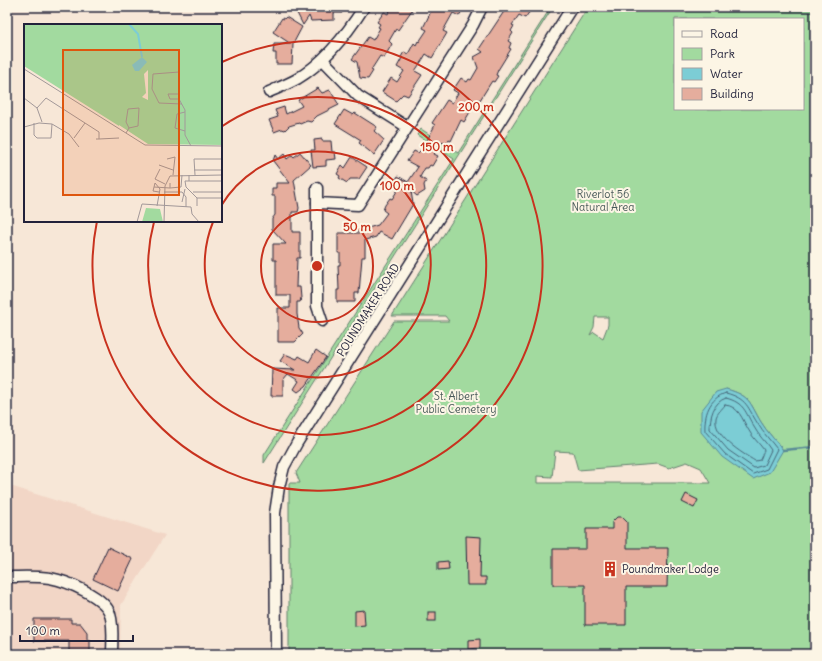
<svg xmlns="http://www.w3.org/2000/svg" width="822" height="661" font-family="Delius,sans-serif">
	<rect width="100%" height="100%" fill="#f7e7d7"/>
	<filter id="ink" filterUnits="userSpaceOnUse"><feTurbulence type="fractalNoise" baseFrequency=".025" numOctaves="2"/><feDisplacementMap in="SourceGraphic" scale="8" xChannelSelector="R" yChannelSelector="G"/><feConvolveMatrix kernelMatrix="1 2 1 2 8 2 1 2 1" color-interpolation-filters="sRGB"/></filter>
	<g filter="url(#ink)">
		<path fill="#f2d6c6" d="M 7,485 L 165,535 L 121,605 L 120,654 L 7,654 Z"/>
		<g fill="#a2da9f" stroke="#627e6d" fill-rule="evenodd">
			<path d="M 551,7 L 553,7 L 264,463 L 264,455 L 454,159 L 417,135 L 421,129 L 458,153 Z"/>
			<path d="M 588,7 L 815,7 L 815,654 L 289,654 L 289,483 L 300,483 L 296,473 L 394,321 L 449,321 L 445,316 L 392,316 ZM 675,19 L 803,19 L 803,109 L 675,109 ZM 595,317 L 608,317 L 608,325 L 603,338 L 594,332 L 590,335 L 594,327 ZM 726,389 C 751,396 749,402 761,422 C 767,432 776,441 783,450 ZM 555,451 L 573,452 L 578,470 L 658,464 L 669,468 L 687,462 L 701,468 L 710,483 L 537,483 L 537,476 L 552,477 Z"/>
		</g>
		<path fill="#7ccdd5" stroke="#588997" d="M 726,389 C 751,396 749,402 761,422 C 767,432 776,441 783,450 L 770,472 L 753,479 L 722,457 L 701,432 L 701,411 L 716,392 Z"/>
		<g fill="none" stroke-linecap="round" stroke-linejoin="round">
			<g stroke="#466679" stroke-width="1">
				<path d="M 726,393 C 748,399 747,407 758,424 C 763,433 771,441 777,449 L 767,469 L 753,474 L 725,454 L 705,431 C 704,415 709,398 726,393 Z"/>
				<path d="M 726,398 C 745,403 745,412 754,427 C 758,435 766,442 771,450 L 764,465 L 754,468 L 728,450 L 710,429 C 710,417 713,402 726,398 Z"/>
				<path d="M 725,405 C 739,406 742,419 748,429 C 752,437 759,443 764,450 L 760,460 L 755,461 C 742,453 713,436 716,418 C 717,413 722,409 725,405 Z"/>
			</g>
			<path stroke="#588997" stroke-width="2.5" d="M 783,450 L 815,447"/>
		</g>
		<g fill="#e5ad9d" stroke="#22223b">
			<path d="M 294,7 L 342,7 L 342,13 L 334,13 L 334,20 L 311,21 L 309,16 L 303,25 Z"/>
			<path d="M 392,7 L 414,7 L 398,30 L 396,29 L 389,41 L 392,44 L 384,58 L 380,56 L 371,70 L 373,71 L 368,79 L 360,78 L 357,62 L 352,59 L 368,37 L 373,40 L 380,28 L 378,27 L 380,24 L 377,22 L 384,12 L 388,14 Z"/>
			<path d="M 433,7 L 464,7 L 459,16 L 453,13 L 443,31 L 447,33 L 432,58 L 426,54 L 423,59 L 415,71 L 422,75 L 408,96 L 403,94 L 396,101 L 382,92 L 391,78 L 397,82 L 404,71 L 397,67 L 402,58 L 401,57 L 404,52 L 408,54 L 414,43 L 416,45 L 418,41 L 419,42 L 427,30 L 423,28 Z"/>
			<path d="M 507,7 L 533,7 L 525,18 L 519,15 L 512,25 L 514,26 L 511,31 L 513,33 L 508,41 L 511,43 L 509,48 L 511,49 L 498,70 L 496,75 L 498,76 L 494,82 L 492,81 L 490,84 L 480,100 L 478,99 L 464,122 L 461,120 L 451,141 L 449,140 L 446,144 L 442,142 L 434,154 L 438,156 L 432,166 L 430,165 L 428,168 L 425,168 L 420,177 L 426,181 L 424,185 L 425,191 L 417,196 L 411,191 L 413,204 L 392,239 L 379,232 L 376,237 L 365,240 L 365,257 L 362,257 L 359,293 L 355,293 L 355,302 L 337,302 L 337,290 L 339,290 L 338,265 L 340,265 L 340,253 L 338,253 L 338,233 L 359,233 L 358,231 L 378,225 L 387,213 L 383,210 L 385,205 L 390,198 L 392,199 L 399,188 L 393,184 L 398,176 L 408,182 L 418,167 L 407,161 L 414,151 L 418,153 L 423,148 L 435,125 L 432,123 L 447,100 L 452,103 L 458,93 L 453,90 L 461,78 L 467,82 L 469,79 L 471,80 L 478,68 L 474,57 L 483,52 L 479,49 Z"/>
			<path d="M 286,17 L 302,27 L 293,44 L 292,64 L 276,64 L 276,53 L 273,53 L 274,44 L 291,44 L 273,32 L 282,18 L 284,19 Z"/>
			<path d="M 318,88 L 322,93 L 330,90 L 339,105 L 317,116 L 311,122 L 307,121 L 300,124 L 299,123 L 289,126 L 285,130 L 282,129 L 274,132 L 269,120 L 278,117 L 275,110 L 284,107 L 286,114 L 302,106 L 298,100 Z"/>
			<path d="M 344,110 L 353,115 L 355,113 L 377,127 L 374,131 L 384,140 L 374,155 L 359,143 L 361,140 L 335,124 Z"/>
			<path d="M 322,139 L 322,141 L 331,141 L 332,152 L 335,152 L 336,159 L 326,160 L 326,166 L 313,167 L 311,150 L 315,150 L 314,140 Z"/>
			<path d="M 300,152 L 311,165 L 294,180 L 299,208 L 298,212 L 292,212 L 292,232 L 300,232 L 300,258 L 297,258 L 296,287 L 300,287 L 301,298 L 300,302 L 297,302 L 297,314 L 299,328 L 303,334 L 295,342 L 278,342 L 278,308 L 290,308 L 290,295 L 276,295 L 276,260 L 273,260 L 273,244 L 286,244 L 272,229 L 272,219 L 275,215 L 275,196 L 272,196 L 272,188 L 276,188 L 276,183 L 290,183 L 273,161 L 275,155 L 278,159 L 284,154 L 287,159 L 292,155 L 294,157 Z"/>
			<path d="M 352,157 L 367,167 L 359,179 L 350,179 L 347,183 L 339,178 L 340,176 L 337,174 L 342,165 L 345,168 Z"/>
			<path d="M 316,350 L 326,357 L 306,386 L 298,392 L 294,389 L 299,381 L 288,374 L 283,380 L 283,396 L 271,396 L 272,369 L 295,370 L 280,361 L 285,354 L 297,359 L 299,356 L 309,362 Z"/>
			<path d="M 686,494 L 698,500 L 694,508 L 682,502 Z"/>
			<path d="M 617,517 L 622,517 L 627,522 L 627,548 L 668,548 L 667,587 L 626,587 L 626,625 L 585,625 L 585,585 L 553,585 L 553,549 L 586,549 L 586,529 L 612,529 L 612,522 Z"/>
			<path d="M 466,536 L 481,537 L 480,577 L 486,577 L 486,585 L 467,585 Z"/>
			<path d="M 108,547 L 133,559 L 118,591 L 93,579 Z"/>
			<path d="M 448,561 L 449,569 L 438,570 L 438,562 Z"/>
			<path d="M 364,610 L 365,625 L 355,626 L 355,611 Z"/>
			<rect x="428" y="612" width="8" height="9"/>
			<path d="M 34,619 L 71,619 L 71,623 L 80,623 L 87,632 L 87,640 L 90,640 L 90,654 L 69,654 L 69,641 L 34,641 Z"/>
			<path d="M 480,639 L 480,648 L 468,649 L 468,640 Z"/>
		</g>
		<g fill="none" stroke-linecap="round" stroke-linejoin="round">
			<defs>
				<g id="minor">
					<path d="M 323,60 L 358,96 L 407,127"/>
					<path d="M 269,92 C 278,88 288,84 297,79 C 325,62 347,34 364,7"/>
					<path d="M 317,188 L 317,203 L 358,205 L 473,25 L 482,7"/>
					<path d="M 317,203 L 317,306 L 322,321"/>
					<path d="M 7,577 C 21,577 36,576 50,578 C 67,581 105,597 110,614 C 114,627 112,641 112,654"/>
					<path d="M 276,654 L 275,513 L 279,487 L 284,467 L 297,443 L 572,7"/>
				</g>
			</defs>
			<use href="#minor" stroke="#22223b" stroke-width="13"/>
			<use href="#minor" stroke="#fcf5e5" stroke-width="10"/>
		</g>
	</g>
	<g fill="none" stroke="#c8321e" stroke-width="2">
		<circle cx="317" cy="266" r="56"/>
		<path d="M221 206A113 113 0 1 1 213 222"/>
		<path d="M221 127A169 169 0 1 1 154 222"/>
		<path d="M222 62A225 225 0 1 1 97 221"/>
	</g>
	<defs>
		<symbol id="building-bare" viewBox="-9 -9 18 18"><path d="M-4-6H4V6H1V3H-1V6H-4ZM-2.5-4.3h1.7v1.8h-1.7ZM.8-4.3h1.7v1.8H.8ZM-2.5-1h1.7V.8h-1.7ZM.8-1h1.7V.8H.8Z" fill="#c8321e" stroke="#fcf5e5" stroke-width="2.5" paint-order="stroke"/></symbol>
	</defs>
	<g fill-rule="evenodd">
		<use href="#building-bare" x="599" y="558" width="22" height="22"/>
	</g>
	<g text-anchor="middle" stroke-width="4" stroke-linejoin="round" paint-order="stroke">
		<g font-size="11" fill="#485959" stroke="#fcf5e5">
			<text x="603" y="198">Riverlot 56<tspan x="603" dy="13">Natural Area</tspan></text>
			<text x="456" y="400">St. Albert<tspan x="456" dy="13">Public Cemetery</tspan></text>
		</g>
		<g font-size="11" fill="#22223b" stroke="#fcf5e5">
			<text transform="translate(368 310) rotate(-58)" y="4">POUNDMAKER ROAD</text>
		</g>
		<g font-size="11" fill="#22223b" stroke="#fcf5e5" text-anchor="start">
			<text x="622" y="573">Poundmaker Lodge</text>
		</g>
	</g>
	<g transform="translate(24 24)">
		<rect width="198" height="198" fill="#f7e7d7"/>
		<path d="M 0,0 L 198,0 L 198,121 L 124,120 L 95,101 L 95,92 L 95,102 L 0,42 ZM 124,46 L 124,76 L 118,73 L 122,69 L 120,50 ZM 122,184 L 136,185 L 139,198 L 118,198 Z" fill="#a2da9f" fill-rule="evenodd"/>
		<path d="M 118,33 L 123,38 L 115,47 L 111,47 L 108,41 Z" fill="#7ccdd5"/>
		<path fill="none" stroke="#7ccdd5" stroke-width="2" d="M 105,0 L 114,10 L 118,33"/>
		<path fill="none" stroke="#a29899" stroke-width="1" d="M 0,45 L 121,121 L 198,122M 0,74 L 13,84 L 18,98M 155,75 L 146,75 L 144,70 L 155,70M 158,80 L 135,79 L 128,65 L 129,50 L 155,48 L 155,75 L 161,86 L 161,111 L 167,122M 13,84 L 22,74 L 75,108 L 75,115 L 72,115M 10,99 L 10,111 L 13,114 L 27,114 L 28,100M 0,103 L 15,99 L 28,100 L 45,110 L 55,123M 161,107 L 151,104 L 153,90 L 161,88M 102,109 L 105,104 L 114,102 L 115,84 L 104,85 L 102,98 L 105,104M 50,114 L 61,99M 75,115 L 95,114M 143,135 L 151,133 L 149,151M 135,141 L 149,146M 136,145 L 131,155 L 141,160M 170,146 L 198,146M 165,151 L 165,157 L 198,157M 171,151 L 170,135 L 198,135M 165,157 L 161,157 L 162,163 L 173,174M 130,163 L 146,164 L 146,159M 146,164 L 157,163 L 158,151M 140,168 L 158,168 L 162,173 L 162,183M 169,168 L 198,168M 158,178 L 161,165M 133,182 L 136,165 L 131,159 L 129,167 L 135,168M 173,182 L 173,174 L 198,174M 113,198 L 118,180 L 167,183 L 168,190 L 175,198M 140,198 L 141,162 L 146,152 L 198,151"/>
		<path fill="#de560e" fill-opacity="0.15" stroke="#de560e" stroke-width="2" d="M 39,26 L 155,26 L 155,171 L 39,171 Z"/>
		<rect width="198" height="198" fill="none" stroke="#22223b" stroke-width="2"/>
	</g>
	<circle cx="317" cy="266" r="6" fill="#c8321e" stroke="#fcf5e5" stroke-width="2"/>
	<g font-size="12" text-anchor="middle" font-weight="bold" fill="#c8321e" stroke="#fcf5e5" stroke-width="4" stroke-linejoin="round" paint-order="stroke">
		<text x="476" y="111">200 m</text>
		<text x="437" y="151">150 m</text>
		<text x="397" y="190">100 m</text>
		<text x="357" y="231">50 m</text>
	</g>
	<rect width="822" height="661" fill="none" stroke="#fcf5e5" stroke-width="24"/>
	<rect x="12" y="12" width="798" height="637" fill="none" stroke="#22223b" stroke-width="1.5" filter="url(#ink)"/>
	<rect x="674" y="18" width="130" height="92" fill="#fcf5e5" stroke="#a5a1a1"/>
	<rect x="682" y="31" width="20" height="6" fill="#fcf5e5" stroke="#a5a1a1"/>
	<text x="710" y="38" font-size="12" fill="#22223b">Road</text>
	<rect x="682" y="48" width="20" height="12" fill="#a2da9f" stroke="#a5a1a1"/>
	<text x="710" y="58" font-size="12" fill="#22223b">Park</text>
	<rect x="682" y="68" width="20" height="12" fill="#7ccdd5" stroke="#a5a1a1"/>
	<text x="710" y="78" font-size="12" fill="#22223b">Water</text>
	<rect x="682" y="88" width="20" height="12" fill="#e5ad9d" stroke="#a5a1a1"/>
	<text x="710" y="98" font-size="12" fill="#22223b">Building</text>
	<path d="M20 635v6h113v-6" fill="none" stroke="#22223b" stroke-width="2"/>
	<text x="26" y="635" font-size="12" fill="#22223b" stroke="#fcf5e5" stroke-width="3" paint-order="stroke">100 m</text>
</svg>
